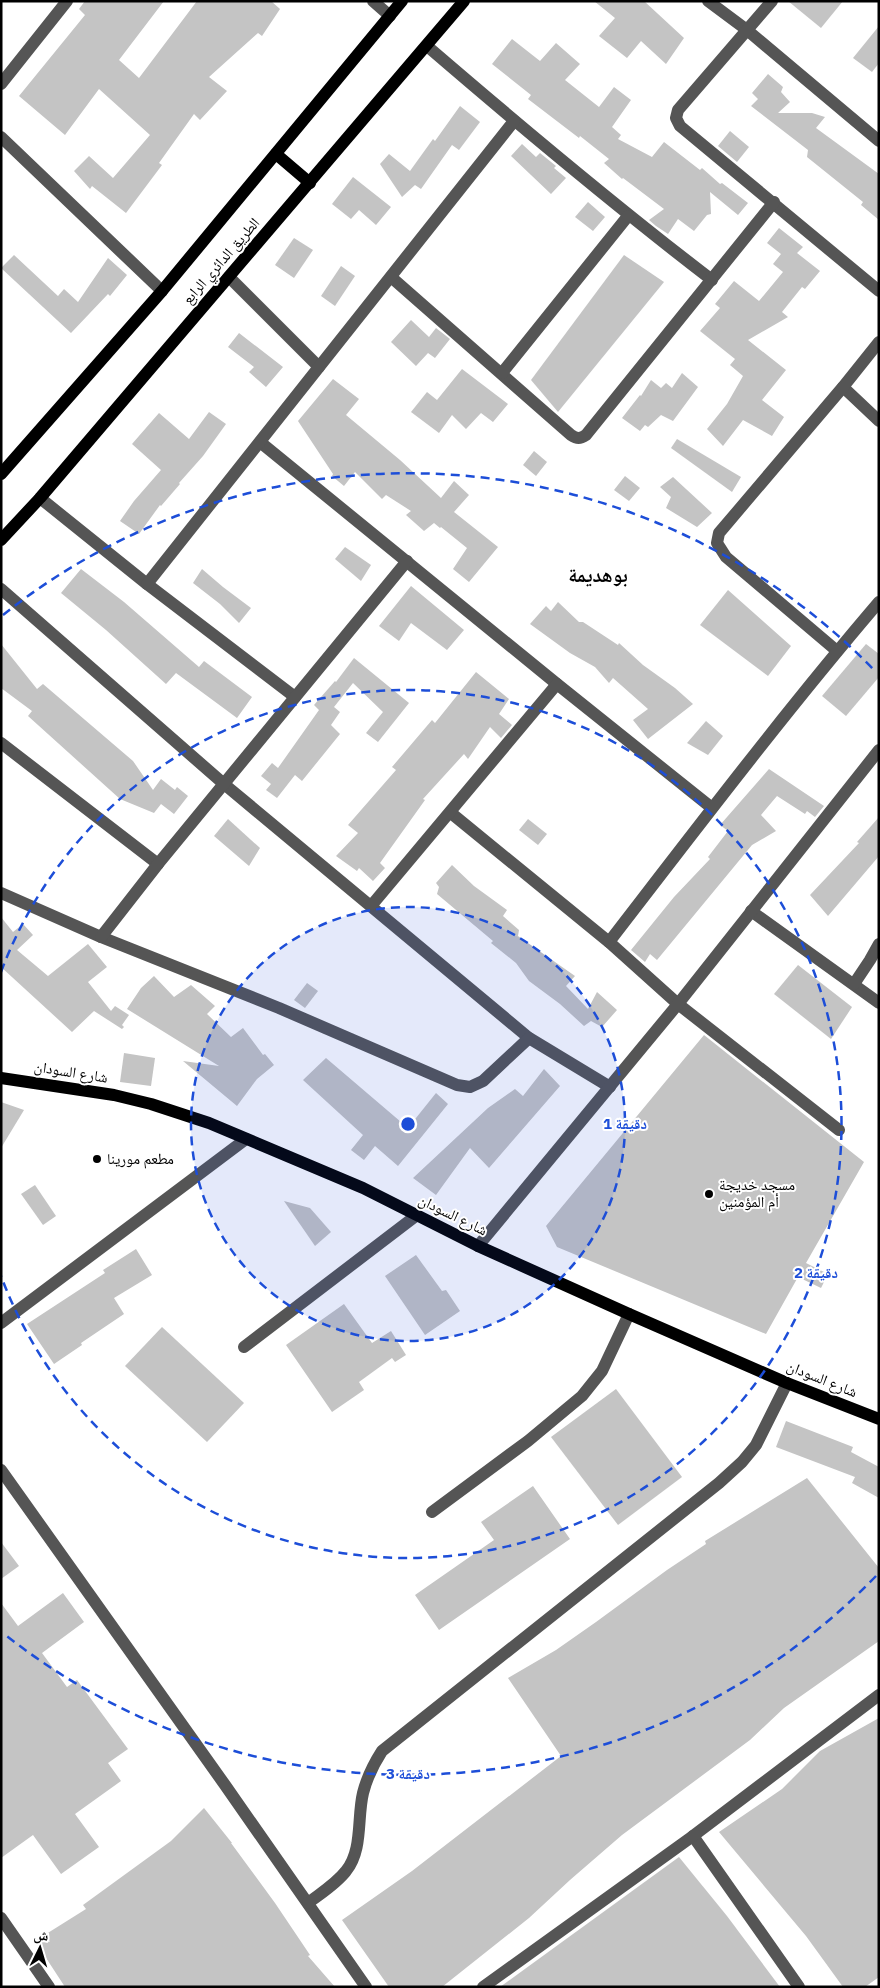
<svg xmlns="http://www.w3.org/2000/svg" width="880" height="1988" font-family="'IBM Plex Sans','Noto Naskh Arabic',sans-serif">
	<rect width="100%" height="100%" fill="#fff"/>
	<g fill="#c4c4c4">
		<path d="M 85,1 L 164,1 L 119,60 L 139,78 L 197,1 L 271,1 L 280,9 L 262,36 L 258,33 L 209,77 L 227,91 L 200,120 L 194,114 L 159,163 L 162,165 L 126,213 L 92,186 L 90,189 L 74,171 L 89,156 L 113,178 L 150,135 L 99,89 L 65,135 L 19,96 L 85,15 L 79,9 Z"/>
		<path d="M 594,1 L 644,1 L 684,38 L 666,64 L 641,41 L 627,58 L 599,36 L 615,18 Z"/>
		<path d="M 788,1 L 843,1 L 821,28 Z"/>
		<path d="M 879,26 L 879,63 L 872,72 L 853,58 Z"/>
		<path d="M 512,39 L 540,61 L 556,43 L 580,64 L 565,80 L 599,107 L 614,87 L 631,100 L 612,127 L 621,135 L 618,139 L 652,157 L 664,142 L 700,170 L 702,168 L 720,184 L 722,183 L 748,203 L 738,215 L 710,192 L 711,214 L 707,215 L 694,231 L 678,219 L 668,234 L 656,226 L 649,220 L 664,209 L 623,178 L 622,179 L 604,163 L 609,159 L 580,136 L 579,138 L 528,99 L 531,95 L 492,64 Z"/>
		<path d="M 768,74 L 783,87 L 781,92 L 790,102 L 778,113 L 812,113 L 825,117 L 816,128 L 879,174 L 879,220 L 861,205 L 863,202 L 807,157 L 808,150 L 751,106 L 758,99 L 752,93 Z"/>
		<path d="M 460,106 L 480,122 L 459,150 L 452,145 L 421,189 L 415,185 L 402,197 L 380,164 L 389,154 L 410,171 L 433,139 L 435,141 Z"/>
		<path d="M 730,131 L 749,147 L 737,162 L 718,146 Z"/>
		<path d="M 522,144 L 536,157 L 540,153 L 556,166 L 554,168 L 566,178 L 551,194 L 511,156 Z"/>
		<path d="M 353,177 L 391,207 L 376,225 L 359,210 L 351,219 L 332,204 Z"/>
		<path d="M 588,202 L 605,217 L 593,231 L 575,217 Z"/>
		<path d="M 779,228 L 803,247 L 797,253 L 820,271 L 805,289 L 802,287 L 782,312 L 788,317 L 748,340 L 786,370 L 762,400 L 784,417 L 772,436 L 743,420 L 723,446 L 707,429 L 727,404 L 743,376 L 730,365 L 735,359 L 700,331 L 720,308 L 715,304 L 734,281 L 759,301 L 783,272 L 773,264 L 781,254 L 767,243 Z"/>
		<path d="M 294,238 L 313,250 L 294,278 L 275,265 Z"/>
		<path d="M 14,255 L 58,296 L 64,289 L 78,302 L 108,258 L 127,275 L 110,296 L 108,294 L 71,333 L 1,268 Z"/>
		<path d="M 624,255 L 664,282 L 558,412 L 531,380 Z"/>
		<path d="M 341,266 L 355,276 L 335,306 L 321,296 Z"/>
		<path d="M 411,320 L 429,337 L 436,328 L 450,339 L 435,358 L 428,353 L 416,366 L 391,342 Z"/>
		<path d="M 239,333 L 283,367 L 266,387 L 249,372 L 254,367 L 228,347 Z"/>
		<path d="M 462,369 L 508,404 L 493,422 L 481,413 L 466,429 L 452,415 L 439,433 L 411,412 L 427,392 L 437,400 Z"/>
		<path d="M 682,373 L 698,387 L 673,421 L 661,415 L 648,427 L 645,425 L 640,431 L 622,418 L 640,395 L 641,396 L 651,380 L 661,388 L 666,383 L 672,388 Z"/>
		<path d="M 333,379 L 359,399 L 346,415 L 400,460 L 441,498 L 454,481 L 469,495 L 454,512 L 498,547 L 469,582 L 453,569 L 467,548 L 441,527 L 440,528 L 434,523 L 424,531 L 406,515 L 411,511 L 386,495 L 382,499 L 355,472 L 344,486 L 332,476 L 333,474 L 298,421 Z"/>
		<path d="M 209,412 L 226,424 L 203,456 L 179,483 L 180,484 L 161,506 L 160,505 L 139,534 L 120,521 L 134,501 L 161,470 L 132,444 L 159,413 L 189,439 Z"/>
		<path d="M 677,439 L 741,477 L 732,492 L 671,448 Z"/>
		<path d="M 534,451 L 547,462 L 536,476 L 523,465 Z"/>
		<path d="M 625,476 L 640,488 L 629,501 L 614,490 Z"/>
		<path d="M 673,477 L 712,513 L 697,527 L 666,508 L 671,497 L 660,487 Z"/>
		<path d="M 345,547 L 371,565 L 361,581 L 335,559 Z"/>
		<path d="M 81,569 L 124,602 L 199,667 L 204,661 L 252,697 L 237,718 L 176,673 L 166,684 L 106,630 L 61,593 Z"/>
		<path d="M 202,569 L 223,587 L 251,608 L 239,623 L 220,604 L 193,583 Z"/>
		<path d="M 411,586 L 464,630 L 447,650 L 411,623 L 399,641 L 379,626 Z"/>
		<path d="M 728,590 L 791,646 L 768,676 L 700,625 Z"/>
		<path d="M 558,602 L 579,622 L 583,622 L 618,645 L 619,643 L 643,665 L 675,688 L 693,704 L 648,739 L 633,720 L 648,709 L 613,678 L 609,683 L 595,667 L 570,653 L 530,624 L 546,606 L 551,611 Z"/>
		<path d="M 1,644 L 37,689 L 43,684 L 133,761 L 153,790 L 161,779 L 175,790 L 177,787 L 188,796 L 174,814 L 161,804 L 154,813 L 120,799 L 28,716 L 32,711 L 1,688 Z"/>
		<path d="M 866,644 L 879,654 L 879,677 L 846,716 L 822,696 Z"/>
		<path d="M 354,658 L 409,703 L 378,742 L 366,733 L 383,712 L 353,683 L 334,707 L 340,712 L 331,725 L 340,734 L 302,781 L 295,775 L 277,798 L 266,790 L 271,784 L 261,776 L 272,763 L 278,768 L 319,710 L 314,705 L 335,681 L 336,682 Z"/>
		<path d="M 476,672 L 509,699 L 499,714 L 512,725 L 501,738 L 490,727 L 468,759 L 464,754 L 423,799 L 425,800 L 380,863 L 385,868 L 373,881 L 359,868 L 357,871 L 336,856 L 358,833 L 348,825 L 396,770 L 392,767 L 432,720 L 435,723 Z"/>
		<path d="M 706,721 L 723,736 L 708,755 L 687,743 Z"/>
		<path d="M 769,769 L 824,806 L 815,817 L 807,811 L 805,814 L 777,796 L 761,815 L 776,831 L 752,845 L 657,960 L 650,954 L 645,962 L 631,950 L 674,897 L 710,859 L 708,857 L 728,831 L 720,825 Z"/>
		<path d="M 879,817 L 879,856 L 828,916 L 810,895 L 859,843 L 857,842 Z"/>
		<path d="M 228,819 L 260,848 L 249,866 L 214,836 Z"/>
		<path d="M 528,819 L 547,834 L 538,845 L 519,830 Z"/>
		<path d="M 452,865 L 474,886 L 507,910 L 503,916 L 519,930 L 518,936 L 575,976 L 566,986 L 588,1009 L 597,992 L 617,1010 L 602,1027 L 591,1021 L 584,1026 L 560,1004 L 529,981 L 516,963 L 491,943 L 493,941 L 437,894 L 439,887 L 436,883 Z"/>
		<path d="M 1,917 L 13,932 L 23,924 L 33,935 L 17,950 L 48,976 L 88,944 L 107,967 L 88,982 L 111,1011 L 115,1006 L 129,1015 L 122,1025 L 124,1027 L 122,1029 L 94,1011 L 72,1032 L 1,967 Z"/>
		<path d="M 798,965 L 852,1007 L 831,1039 L 774,994 Z"/>
		<path d="M 154,976 L 174,997 L 191,985 L 215,1006 L 207,1014 L 231,1037 L 243,1028 L 263,1055 L 265,1054 L 274,1065 L 257,1079 L 237,1106 L 183,1061 L 219,1066 L 127,1009 L 141,988 Z"/>
		<path d="M 307,983 L 318,991 L 305,1008 L 294,1000 Z"/>
		<path d="M 704,1035 L 864,1162 L 806,1263 L 828,1274 L 821,1288 L 798,1277 L 766,1334 L 557,1247 L 546,1226 Z"/>
		<path d="M 124,1053 L 155,1058 L 151,1086 L 120,1082 Z"/>
		<path d="M 326,1058 L 408,1128 L 436,1093 L 448,1104 L 398,1166 L 375,1146 L 364,1160 L 351,1150 L 363,1135 L 303,1080 Z"/>
		<path d="M 544,1069 L 560,1086 L 489,1168 L 470,1148 L 436,1195 L 413,1178 L 488,1108 L 515,1089 L 523,1096 Z"/>
		<path d="M 1,1102 L 24,1110 L 1,1148 Z"/>
		<path d="M 35,1185 L 56,1216 L 43,1225 L 21,1194 Z"/>
		<path d="M 284,1201 L 310,1208 L 331,1232 L 315,1246 Z"/>
		<path d="M 136,1249 L 152,1275 L 114,1298 L 124,1314 L 81,1343 L 82,1345 L 54,1364 L 27,1324 L 105,1273 L 103,1270 Z"/>
		<path d="M 416,1255 L 442,1291 L 446,1290 L 460,1311 L 425,1335 L 385,1276 Z"/>
		<path d="M 344,1304 L 372,1343 L 391,1331 L 406,1355 L 395,1362 L 392,1358 L 359,1382 L 364,1390 L 332,1412 L 286,1345 Z"/>
		<path d="M 162,1327 L 244,1403 L 207,1442 L 125,1366 Z"/>
		<path d="M 616,1389 L 682,1477 L 618,1525 L 551,1437 Z"/>
		<path d="M 786,1421 L 853,1447 L 851,1452 L 879,1467 L 879,1498 L 852,1483 L 855,1477 L 776,1447 Z"/>
		<path d="M 807,1478 L 879,1568 L 879,1641 L 784,1708 L 750,1740 L 622,1835 L 570,1880 L 529,1918 L 442,1987 L 389,1987 L 342,1920 L 412,1871 L 561,1756 L 508,1678 L 556,1650 L 596,1622 L 667,1570 L 706,1544 L 705,1541 Z"/>
		<path d="M 533,1486 L 570,1539 L 439,1630 L 415,1595 L 494,1540 L 481,1522 Z"/>
		<path d="M 1,1542 L 19,1566 L 1,1579 Z"/>
		<path d="M 63,1593 L 84,1622 L 42,1653 L 67,1687 L 77,1680 L 128,1749 L 108,1763 L 121,1781 L 75,1814 L 99,1847 L 61,1874 L 33,1835 L 1,1858 L 1,1603 L 18,1626 Z"/>
		<path d="M 879,1718 L 879,1977 L 865,1987 L 843,1987 L 806,1936 L 719,1832 L 782,1789 L 820,1751 Z"/>
		<path d="M 204,1808 L 232,1843 L 231,1843 L 275,1903 L 310,1955 L 308,1956 L 335,1987 L 65,1987 L 35,1941 L 86,1909 L 83,1905 L 171,1841 Z"/>
		<path d="M 679,1857 L 727,1916 L 780,1987 L 500,1987 Z"/>
	</g>
	<g fill="none" stroke-linecap="round" stroke-linejoin="round">
		<g stroke="#555" stroke-width="12">
			<path d="M 373,1 L 390,16"/>
			<path d="M 708,1 L 747,30 L 879,141"/>
			<path d="M 772,1 L 678,110 L 676,118 L 680,126 L 879,291"/>
			<path d="M 427,46 C 520,126 614,205 712,280"/>
			<path d="M 1,84 L 67,1"/>
			<path d="M 1,137 L 162,291"/>
			<path d="M 229,277 L 319,367"/>
			<path d="M 391,277 L 571,435 C 577,439 580,439 586,435 L 774,202"/>
			<path d="M 502,373 L 628,216"/>
			<path d="M 843,387 L 879,421"/>
			<path d="M 260,442 L 557,684 L 712,808"/>
			<path d="M 40,498 L 147,584 L 295,697"/>
			<path d="M 147,584 L 514,121"/>
			<path d="M 1,589 L 224,784 L 529,1038 L 610,1087"/>
			<path d="M 837,651 L 726,557 L 717,543 L 719,533 L 843,387 L 879,342"/>
			<path d="M 1,743 L 158,864"/>
			<path d="M 451,813 L 609,942 L 678,1004 L 839,1130"/>
			<path d="M 1,893 L 101,937 L 279,1008 L 457,1085 L 470,1087 L 483,1081 L 529,1038"/>
			<path d="M 371,906 L 557,684"/>
			<path d="M 751,911 L 879,1003"/>
			<path d="M 101,937 L 158,864 L 407,561"/>
			<path d="M 609,942 C 697,828 785,712 879,602"/>
			<path d="M 854,984 L 870,960 L 879,944"/>
			<path d="M 478,1246 L 678,1004 L 879,750"/>
			<path d="M 1,1323 L 246,1139"/>
			<path d="M 244,1347 L 417,1215"/>
			<path d="M 1,1470 L 225,1785 L 366,1987"/>
			<path d="M 432,1512 L 528,1441 L 582,1396 L 602,1371 L 629,1314"/>
			<path d="M 693,1836 L 799,1987"/>
			<path d="M 308,1903 C 321,1893 336,1884 346,1871 C 363,1850 357,1818 363,1793 C 367,1777 373,1765 382,1751 L 719,1483 L 742,1462 L 756,1445 L 787,1383"/>
			<path d="M 1,1918 L 49,1987"/>
			<path d="M 483,1987 L 693,1836 L 879,1695"/>
		</g>
		<g stroke="#000" stroke-width="12">
			<path d="M 276,154 L 310,183"/>
			<path d="M 1,474 L 162,291 L 402,1"/>
			<path d="M 1,540 L 40,498 L 464,1"/>
			<path d="M 1,1078 L 114,1095 L 151,1104 L 209,1123 L 363,1188 L 478,1246 L 629,1314 L 787,1383 L 879,1419"/>
		</g>
	</g>
	<circle cx="408" cy="1124" r="217" fill="#1d4ed8" fill-opacity=".12"/>
	<g fill="none" stroke="#1d4ed8" stroke-width="2.5" stroke-dasharray="9 6">
		<circle cx="408" cy="1124" r="217"/>
		<path d="M1 972A434 434 0 1 1 1 1276"/>
		<path d="M876 1576A650 650 0 0 1 3 1633M3 615A650 650 0 0 1 876 672"/>
	</g>
	<g fill="#000" stroke="#fff" stroke-width="2">
		<circle cx="97" cy="1159" r="5"/>
		<circle cx="709" cy="1194" r="5"/>
	</g>
	<g text-anchor="middle" stroke-width="4" stroke-linejoin="round" paint-order="stroke">
		<g font-size="15" fill="#000" stroke="#fff">
			<text transform="translate(221 261) rotate(-49)" y="5">الطريق الدائري الرابع</text>
			<text transform="translate(71 1072) rotate(9)" y="5">شارع السودان</text>
			<text transform="translate(453 1215) rotate(26)" y="5">شارع السودان</text>
			<text transform="translate(822 1379) rotate(22)" y="5">شارع السودان</text>
		</g>
		<g font-size="15" fill="#000" stroke="#fff" text-anchor="start">
			<text x="107" y="1164">مطعم مورينا</text>
			<text x="719" y="1190">مسجد خديجة<tspan x="719" dy="17">أم المؤمنين</tspan></text>
		</g>
		<g font-size="20" font-weight="bold" fill="#000" stroke="#fff">
			<text x="598" y="582">بوهديمة</text>
		</g>
	</g>
	<circle cx="408" cy="1124" r="8" fill="#1d4ed8" stroke="#fff" stroke-width="2.5"/>
	<g font-size="15" text-anchor="middle" font-weight="bold" fill="#1d4ed8" stroke="#fff" stroke-width="4" stroke-linejoin="round" paint-order="stroke">
		<text x="625" y="1129">1 دقيقة</text>
		<text x="816" y="1278">2 دقيقة</text>
		<text x="408" y="1779">3 دقيقة</text>
	</g>
	<rect width="880" height="1988" fill="none" stroke="#000000" stroke-width="5"/>
	<g transform="translate(40 1948) rotate(5)" stroke="#ffffff" stroke-width="4" paint-order="stroke">
	<path d="M0-4L9 19L0 12L-9 19Z" fill="#000000"/>
	<text y="-8" font-size="14" font-weight="bold" text-anchor="middle" fill="#000000">ش</text>
	</g>
</svg>
